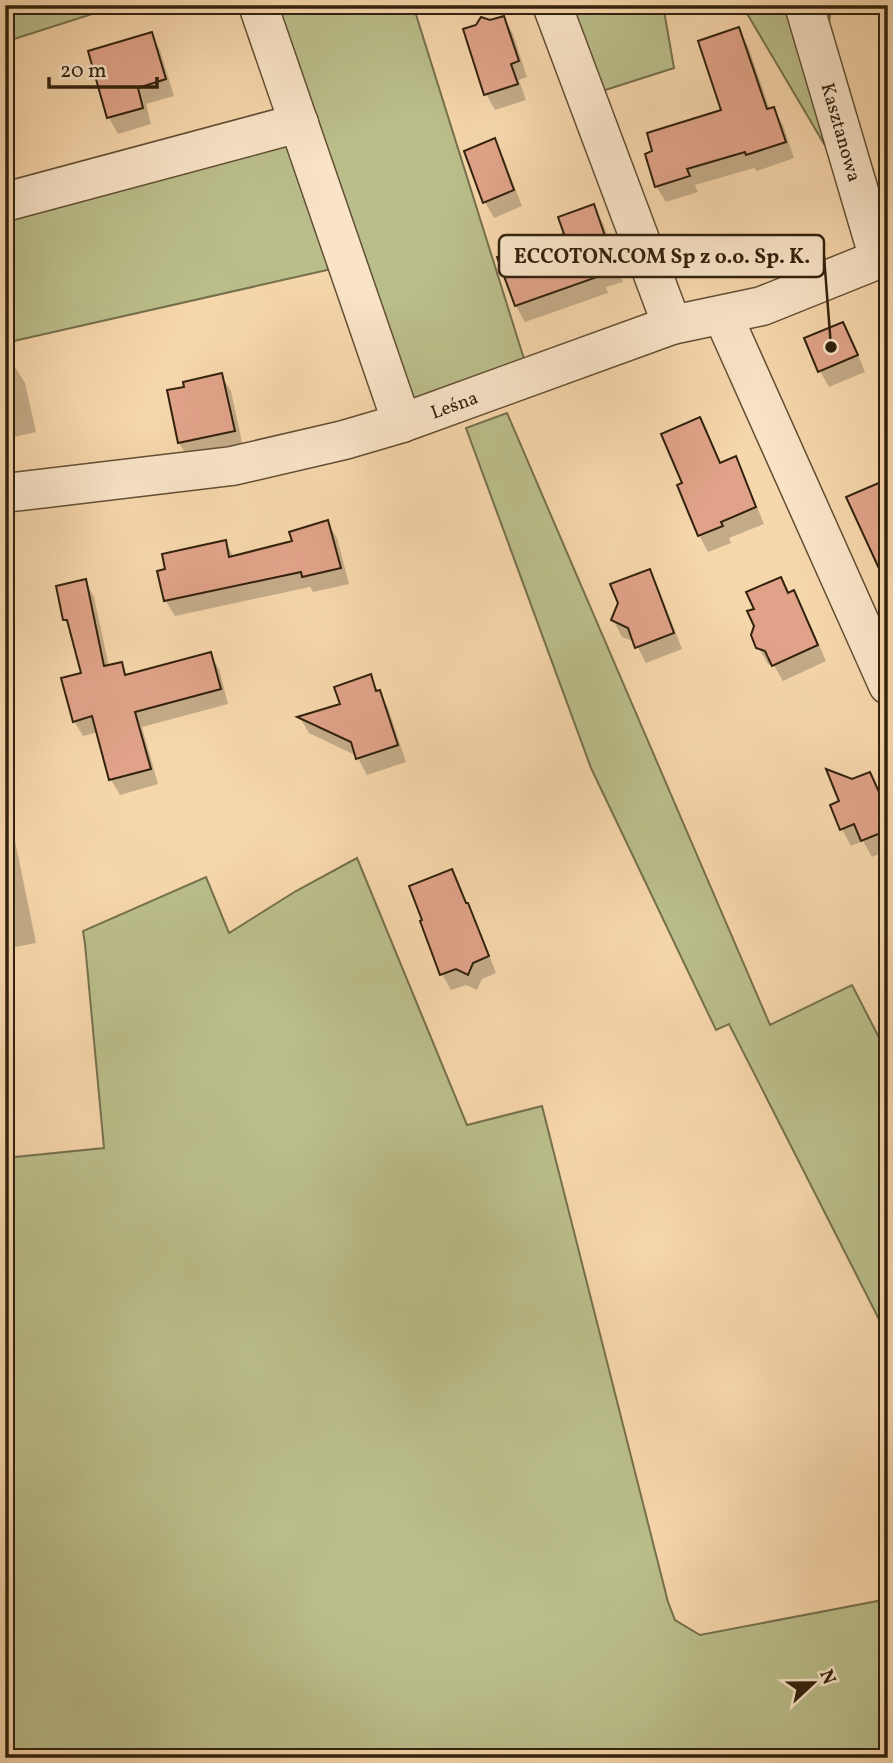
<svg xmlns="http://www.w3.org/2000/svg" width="893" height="1763" font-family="Vollkorn,serif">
	<rect width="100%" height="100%" fill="#f6d6ab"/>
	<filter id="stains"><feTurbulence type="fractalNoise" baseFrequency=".00286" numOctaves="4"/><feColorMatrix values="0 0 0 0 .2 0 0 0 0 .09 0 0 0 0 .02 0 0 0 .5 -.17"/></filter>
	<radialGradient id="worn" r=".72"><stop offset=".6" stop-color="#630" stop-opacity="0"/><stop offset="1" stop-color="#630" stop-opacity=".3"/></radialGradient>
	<g fill="#babe8b" stroke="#76704c" stroke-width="2">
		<path d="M 5,5 L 120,5 L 5,42 Z"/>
		<path d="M 275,5 L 413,5 L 525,362 L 412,401 Z"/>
		<path d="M 564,5 L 663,5 L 674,68 L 596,93 Z"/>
		<path d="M 742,5 L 831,5 L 829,23 L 846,181 Z"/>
		<path d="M 293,144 L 336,268 L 5,343 L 5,219 Z"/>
		<path d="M 507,413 L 770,1025 L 852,985 L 888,1055 L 888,1337 L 729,1024 L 716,1030 L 591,768 L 466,428 Z"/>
		<path d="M 357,858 L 467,1125 L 542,1106 L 668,1602 L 675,1620 L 700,1635 L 888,1599 L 888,1758 L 5,1758 L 5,1158 L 104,1148 L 85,944 L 83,931 L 206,877 L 229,933 L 296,891 Z"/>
	</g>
	<g fill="#0003">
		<path d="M 881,5 L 888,5 L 888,21 L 884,15 Z"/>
		<path d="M 503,18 L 513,34 L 527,77 L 519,80 L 526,100 L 495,110 L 486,94 L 490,22 Z"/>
		<path d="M 739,30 L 748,46 L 770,110 L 773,109 L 783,125 L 794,158 L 757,171 L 754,168 L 695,185 L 698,192 L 666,202 L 656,186 L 724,111 Z"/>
		<path d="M 151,34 L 160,50 L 174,96 L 146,104 L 151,124 L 118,134 L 109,118 L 90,52 Z"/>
		<path d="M 494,141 L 503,157 L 522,206 L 494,218 L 485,202 Z"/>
		<path d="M 593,207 L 603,223 L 623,282 L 606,287 L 608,293 L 525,322 L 516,306 L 500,258 L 566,235 Z"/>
		<path d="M 842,324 L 852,340 L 865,372 L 829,387 L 820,371 Z"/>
		<path d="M 15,367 L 25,383 L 36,432 L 5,439 L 5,369 Z"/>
		<path d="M 221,375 L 231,391 L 243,447 L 189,459 L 179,443 L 186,388 Z"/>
		<path d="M 700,420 L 709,436 L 721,464 L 735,459 L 744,475 L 764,524 L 729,538 L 731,543 L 708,552 L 699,535 L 684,484 Z"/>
		<path d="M 327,522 L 337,538 L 349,584 L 313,592 L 310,587 L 175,616 L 165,600 L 225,542 L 234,557 L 294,542 Z"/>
		<path d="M 649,571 L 658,587 L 682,649 L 646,663 L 635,642 L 622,637 L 613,620 Z"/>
		<path d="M 780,579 L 789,594 L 794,592 L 803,608 L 826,661 L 783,681 L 775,667 L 768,664 L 758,647 L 756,626 Z"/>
		<path d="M 85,581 L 94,597 L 109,667 L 121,664 L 128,676 L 210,654 L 219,669 L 228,704 L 142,727 L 158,784 L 120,795 L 111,780 L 98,732 L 83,736 L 74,721 L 83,674 L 72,632 L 65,620 Z"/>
		<path d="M 370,676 L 388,708 L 406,762 L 367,775 L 357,756 L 309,733 L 300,718 L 342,705 Z"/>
		<path d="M 869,774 L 888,811 L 888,850 L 872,857 L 863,841 L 851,846 L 842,829 L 832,806 L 841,802 L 852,781 Z"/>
		<path d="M 5,792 L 36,943 L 5,949 Z"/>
		<path d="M 451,871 L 476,921 L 496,973 L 482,979 L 477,990 L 466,985 L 451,990 L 442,974 L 422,922 Z"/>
	</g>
	<g fill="#e0a389" stroke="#32220d" stroke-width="2">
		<path d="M 504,16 L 519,61 L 511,64 L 518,84 L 484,95 L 463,29 L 476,25 L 481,17 L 490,20 Z"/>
		<path d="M 739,27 L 767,109 L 774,107 L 786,142 L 746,155 L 745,152 L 687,169 L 690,176 L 655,187 L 645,154 L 652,151 L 647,133 L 721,110 L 698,41 Z"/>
		<path d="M 152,32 L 166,79 L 138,88 L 143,108 L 107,118 L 88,51 Z"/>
		<path d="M 495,138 L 514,190 L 483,203 L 464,151 Z"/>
		<path d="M 594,204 L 615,265 L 598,271 L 600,276 L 515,306 L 497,257 L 564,234 L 558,217 Z"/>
		<path d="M 843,322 L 858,355 L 818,372 L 804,338 Z"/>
		<path d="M 222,373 L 235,431 L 178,443 L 167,390 L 184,387 L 183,382 Z"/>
		<path d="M 700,417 L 720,463 L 736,456 L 756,507 L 721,522 L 723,526 L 698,536 L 677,485 L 682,483 L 661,434 Z"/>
		<path d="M 888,479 L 888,588 L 846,497 Z"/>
		<path d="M 328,520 L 341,568 L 302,577 L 301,572 L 164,601 L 157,571 L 165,569 L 162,554 L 226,540 L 229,557 L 292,541 L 289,532 Z"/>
		<path d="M 650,569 L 674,633 L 635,648 L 628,628 L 611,620 L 618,603 L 610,584 Z"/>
		<path d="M 781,577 L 788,593 L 794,590 L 818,645 L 772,666 L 765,651 L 756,648 L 751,635 L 754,626 L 747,611 L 754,609 L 746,592 Z"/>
		<path d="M 86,579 L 104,666 L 122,662 L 125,675 L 211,652 L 221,689 L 135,712 L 151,769 L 109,780 L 92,716 L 73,722 L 61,678 L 81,673 L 67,620 L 63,620 L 56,586 Z"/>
		<path d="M 371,674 L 376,691 L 380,690 L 398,745 L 356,759 L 351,742 L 297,717 L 340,704 L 334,687 Z"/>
		<path d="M 826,769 L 852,779 L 870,772 L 888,812 L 888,830 L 861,841 L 854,824 L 840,830 L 830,805 L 839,801 Z"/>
		<path d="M 452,869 L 466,903 L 468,903 L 489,956 L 473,963 L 468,975 L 456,969 L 440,975 L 420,921 L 422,920 L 409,886 Z"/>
	</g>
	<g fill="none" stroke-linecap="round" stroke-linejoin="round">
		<defs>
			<g id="minor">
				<path d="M 258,5 L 402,423"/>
				<path d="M 552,5 L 672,325"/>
				<path d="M 804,5 L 879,259"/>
				<path d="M 5,202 L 299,123"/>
				<path d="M 723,316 L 888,685"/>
				<path d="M 5,493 L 232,466 L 344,440 L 402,423 L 672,325 L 762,306 L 879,259 L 888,258"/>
			</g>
		</defs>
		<use href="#minor" stroke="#634f34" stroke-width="41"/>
		<use href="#minor" stroke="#f9e4c8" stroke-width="38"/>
	</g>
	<g text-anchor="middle" stroke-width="5" stroke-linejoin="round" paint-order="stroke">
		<g font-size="19" fill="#32220d" stroke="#f9e4c8">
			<text transform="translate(842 132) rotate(74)" y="7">Kasztanowa</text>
			<text transform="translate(454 404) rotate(-20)" y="7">Leśna</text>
		</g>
	</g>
	<path fill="none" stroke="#32220d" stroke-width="2.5" d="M831 347L824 256"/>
	<circle fill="#32220d" stroke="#f9e4c8" stroke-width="2.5" cx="831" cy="347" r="7"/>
	<rect fill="#f9e4c8" stroke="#32220d" stroke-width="2.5" x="499" y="235" width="325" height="42" rx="7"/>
	<g font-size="21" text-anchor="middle" font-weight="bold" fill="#32220d">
		<text x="662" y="263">ECCOTON.COM Sp z o.o. Sp. K.</text>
	</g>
	<rect width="893" height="1763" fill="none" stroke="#f6d6ab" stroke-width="28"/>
	<rect x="7" y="7" width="879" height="1749" fill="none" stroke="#32220d" stroke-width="3.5"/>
	<rect x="14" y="14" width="865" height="1735" fill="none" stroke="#32220d" stroke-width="2"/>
	<g transform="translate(813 1683) rotate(68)" stroke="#f9e4c8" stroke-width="5" paint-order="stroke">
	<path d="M0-5L12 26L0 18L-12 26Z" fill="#32220d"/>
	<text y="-10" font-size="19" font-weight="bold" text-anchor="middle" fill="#32220d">N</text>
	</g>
	<path d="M49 77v10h108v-10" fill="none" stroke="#32220d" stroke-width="3.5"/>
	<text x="60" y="77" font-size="21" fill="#32220d" stroke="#f9e4c8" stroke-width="5" paint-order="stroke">20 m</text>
	<rect width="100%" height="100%" filter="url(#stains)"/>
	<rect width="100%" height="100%" fill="url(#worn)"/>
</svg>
